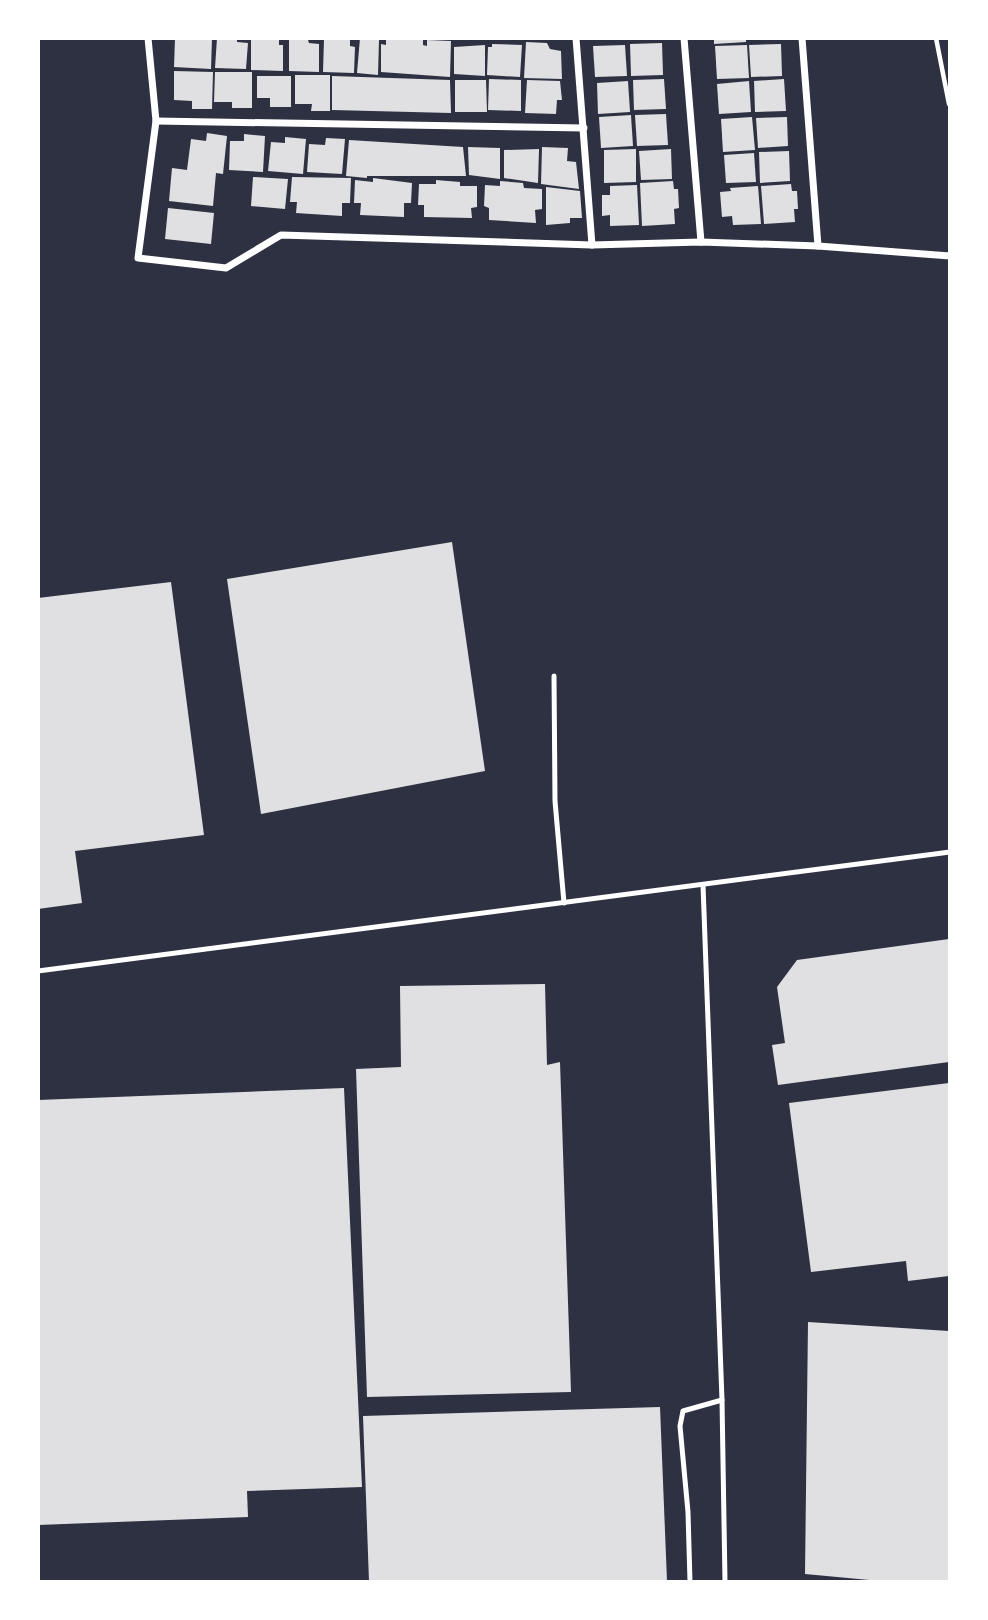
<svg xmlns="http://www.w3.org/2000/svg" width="988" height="1620" font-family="'PT Sans Narrow',sans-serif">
	<rect width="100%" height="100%" fill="#2d3142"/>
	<g fill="#e0e0e3">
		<path d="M 175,38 L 212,38 L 211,69 L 174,67 Z"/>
		<path d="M 217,38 L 237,38 L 237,42 L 248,43 L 246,69 L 215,68 Z"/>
		<path d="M 251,38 L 279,38 L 279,45 L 283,45 L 283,71 L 251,70 Z"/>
		<path d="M 360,38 L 379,40 L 378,75 L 357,73 Z"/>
		<path d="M 714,38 L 746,38 L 746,42 L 714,44 Z"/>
		<path d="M 289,39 L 308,40 L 309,43 L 319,44 L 319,72 L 289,71 Z"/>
		<path d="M 324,39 L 350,40 L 350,46 L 355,47 L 354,73 L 323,72 Z"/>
		<path d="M 386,39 L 423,40 L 423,45 L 427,46 L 427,40 L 451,41 L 450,77 L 381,72 L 381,44 L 386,45 Z"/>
		<path d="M 526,42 L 547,43 L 550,49 L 561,51 L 562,79 L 524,78 Z"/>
		<path d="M 662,43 L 663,75 L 631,76 L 630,44 Z"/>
		<path d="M 492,44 L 522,45 L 520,77 L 487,75 L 488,47 L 492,47 Z"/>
		<path d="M 781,44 L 782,76 L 751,77 L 749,45 Z"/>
		<path d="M 485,45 L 485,76 L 454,74 L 454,47 Z"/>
		<path d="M 625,45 L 627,76 L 595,77 L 593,46 Z"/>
		<path d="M 747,45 L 749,78 L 717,79 L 715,46 Z"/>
		<path d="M 174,71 L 213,72 L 212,109 L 192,109 L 192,101 L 174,100 Z"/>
		<path d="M 215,72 L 252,72 L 252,108 L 232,108 L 232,102 L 214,102 Z"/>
		<path d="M 295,75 L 330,75 L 330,111 L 311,111 L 312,104 L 295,104 Z"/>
		<path d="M 257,76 L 291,76 L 291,107 L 270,107 L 270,98 L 257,98 Z"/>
		<path d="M 332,76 L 450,80 L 451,113 L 332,110 Z"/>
		<path d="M 489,79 L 521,80 L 521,111 L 488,110 Z"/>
		<path d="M 664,79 L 666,109 L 634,110 L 633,80 Z"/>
		<path d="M 784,79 L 786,111 L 755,112 L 754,81 Z"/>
		<path d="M 455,80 L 486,80 L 487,112 L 455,112 Z"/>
		<path d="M 527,80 L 560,81 L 562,100 L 557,100 L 556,114 L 525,113 Z"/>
		<path d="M 628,81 L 630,112 L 598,114 L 597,83 Z"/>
		<path d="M 749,81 L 751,112 L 719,114 L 717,84 Z"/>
		<path d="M 666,114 L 668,145 L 637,146 L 635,115 Z"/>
		<path d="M 631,115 L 633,146 L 601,148 L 599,117 Z"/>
		<path d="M 752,117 L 755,150 L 723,152 L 721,119 Z"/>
		<path d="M 787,117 L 788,146 L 758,148 L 756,118 Z"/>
		<path d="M 207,133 L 227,136 L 223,174 L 216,173 L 213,206 L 169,201 L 172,168 L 187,170 L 191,139 L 206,141 Z"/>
		<path d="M 244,134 L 265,136 L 263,172 L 229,170 L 230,141 L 244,141 Z"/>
		<path d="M 285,137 L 306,139 L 303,174 L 268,171 L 271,142 L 285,143 Z"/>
		<path d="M 326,138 L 345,139 L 342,174 L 307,172 L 309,144 L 325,145 Z"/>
		<path d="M 349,140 L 463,147 L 466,176 L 367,176 L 367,178 L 346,176 Z"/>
		<path d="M 468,147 L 500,148 L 500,179 L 469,175 Z"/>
		<path d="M 542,147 L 568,148 L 567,161 L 576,162 L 579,189 L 541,184 Z"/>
		<path d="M 539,149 L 538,183 L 504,178 L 504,150 Z"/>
		<path d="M 636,149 L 636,182 L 604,183 L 604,150 Z"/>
		<path d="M 671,149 L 672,179 L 641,180 L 639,151 Z"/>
		<path d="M 789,151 L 790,181 L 760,183 L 759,152 Z"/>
		<path d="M 754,153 L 756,182 L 726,183 L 724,155 Z"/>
		<path d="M 253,177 L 288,179 L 285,209 L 251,206 Z"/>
		<path d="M 292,177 L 351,178 L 350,203 L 342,203 L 342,216 L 296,213 L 297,202 L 290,202 Z"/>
		<path d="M 373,178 L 412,183 L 411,203 L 404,203 L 404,217 L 360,215 L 361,203 L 354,203 L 355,180 L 373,182 Z"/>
		<path d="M 436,180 L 460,182 L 460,186 L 477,186 L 477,207 L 471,208 L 472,218 L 424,217 L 424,205 L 418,205 L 419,184 L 436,184 Z"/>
		<path d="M 500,181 L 523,183 L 524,188 L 542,189 L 542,209 L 535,210 L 536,223 L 489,220 L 489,208 L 484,206 L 485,185 L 500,186 Z"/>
		<path d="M 673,181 L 674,189 L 678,189 L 679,208 L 674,209 L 675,224 L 642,226 L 640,183 Z"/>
		<path d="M 791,184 L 792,191 L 797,191 L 798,209 L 794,209 L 795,222 L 764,224 L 761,186 Z"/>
		<path d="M 637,185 L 639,225 L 610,226 L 610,215 L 602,216 L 602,195 L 610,195 L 610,186 Z"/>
		<path d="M 758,186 L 761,224 L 733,225 L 732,216 L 722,217 L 720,192 L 731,191 L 730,188 Z"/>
		<path d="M 546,187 L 580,191 L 582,218 L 570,218 L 570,223 L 546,225 Z"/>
		<path d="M 168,208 L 214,213 L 211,244 L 165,239 Z"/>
		<path d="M 452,542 L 485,771 L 261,814 L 227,579 Z"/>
		<path d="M 171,582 L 204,835 L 75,851 L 82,903 L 38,909 L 38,598 Z"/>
		<path d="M 949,939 L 949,1062 L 778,1085 L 772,1045 L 785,1043 L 777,987 L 797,960 Z"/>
		<path d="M 545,984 L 547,1065 L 560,1062 L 571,1392 L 367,1397 L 356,1069 L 401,1067 L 400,986 Z"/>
		<path d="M 949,1083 L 949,1276 L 908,1281 L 906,1261 L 811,1272 L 789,1103 Z"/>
		<path d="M 344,1088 L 362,1487 L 247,1491 L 248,1517 L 38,1525 L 38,1100 Z"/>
		<path d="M 808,1322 L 949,1331 L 949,1581 L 880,1581 L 805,1574 Z"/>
		<path d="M 660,1407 L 667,1581 L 369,1581 L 363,1416 Z"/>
	</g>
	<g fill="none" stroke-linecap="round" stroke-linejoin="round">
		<path stroke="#fff" stroke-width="4.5" d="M 936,38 L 949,104"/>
		<g stroke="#fff" stroke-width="5">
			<path d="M 554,676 L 555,801 L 564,903"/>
			<path d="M 703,885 L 722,1400 L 725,1582"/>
			<path d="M 38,971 L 950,852"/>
			<path d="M 690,1582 L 688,1512 L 680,1426 L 683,1411 L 722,1400"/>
		</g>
		<g stroke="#fff" stroke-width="7">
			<path d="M 148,38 L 156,121 L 138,258 L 226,268 L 281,235 L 592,245 L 701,242 L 818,246 L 950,256"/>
			<path d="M 576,38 L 592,245"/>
			<path d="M 684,38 L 701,242"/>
			<path d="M 802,38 L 818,246"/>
			<path d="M 156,121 L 584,128"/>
		</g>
	</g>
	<rect width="988" height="1620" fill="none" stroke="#ffffff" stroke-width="80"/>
</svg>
